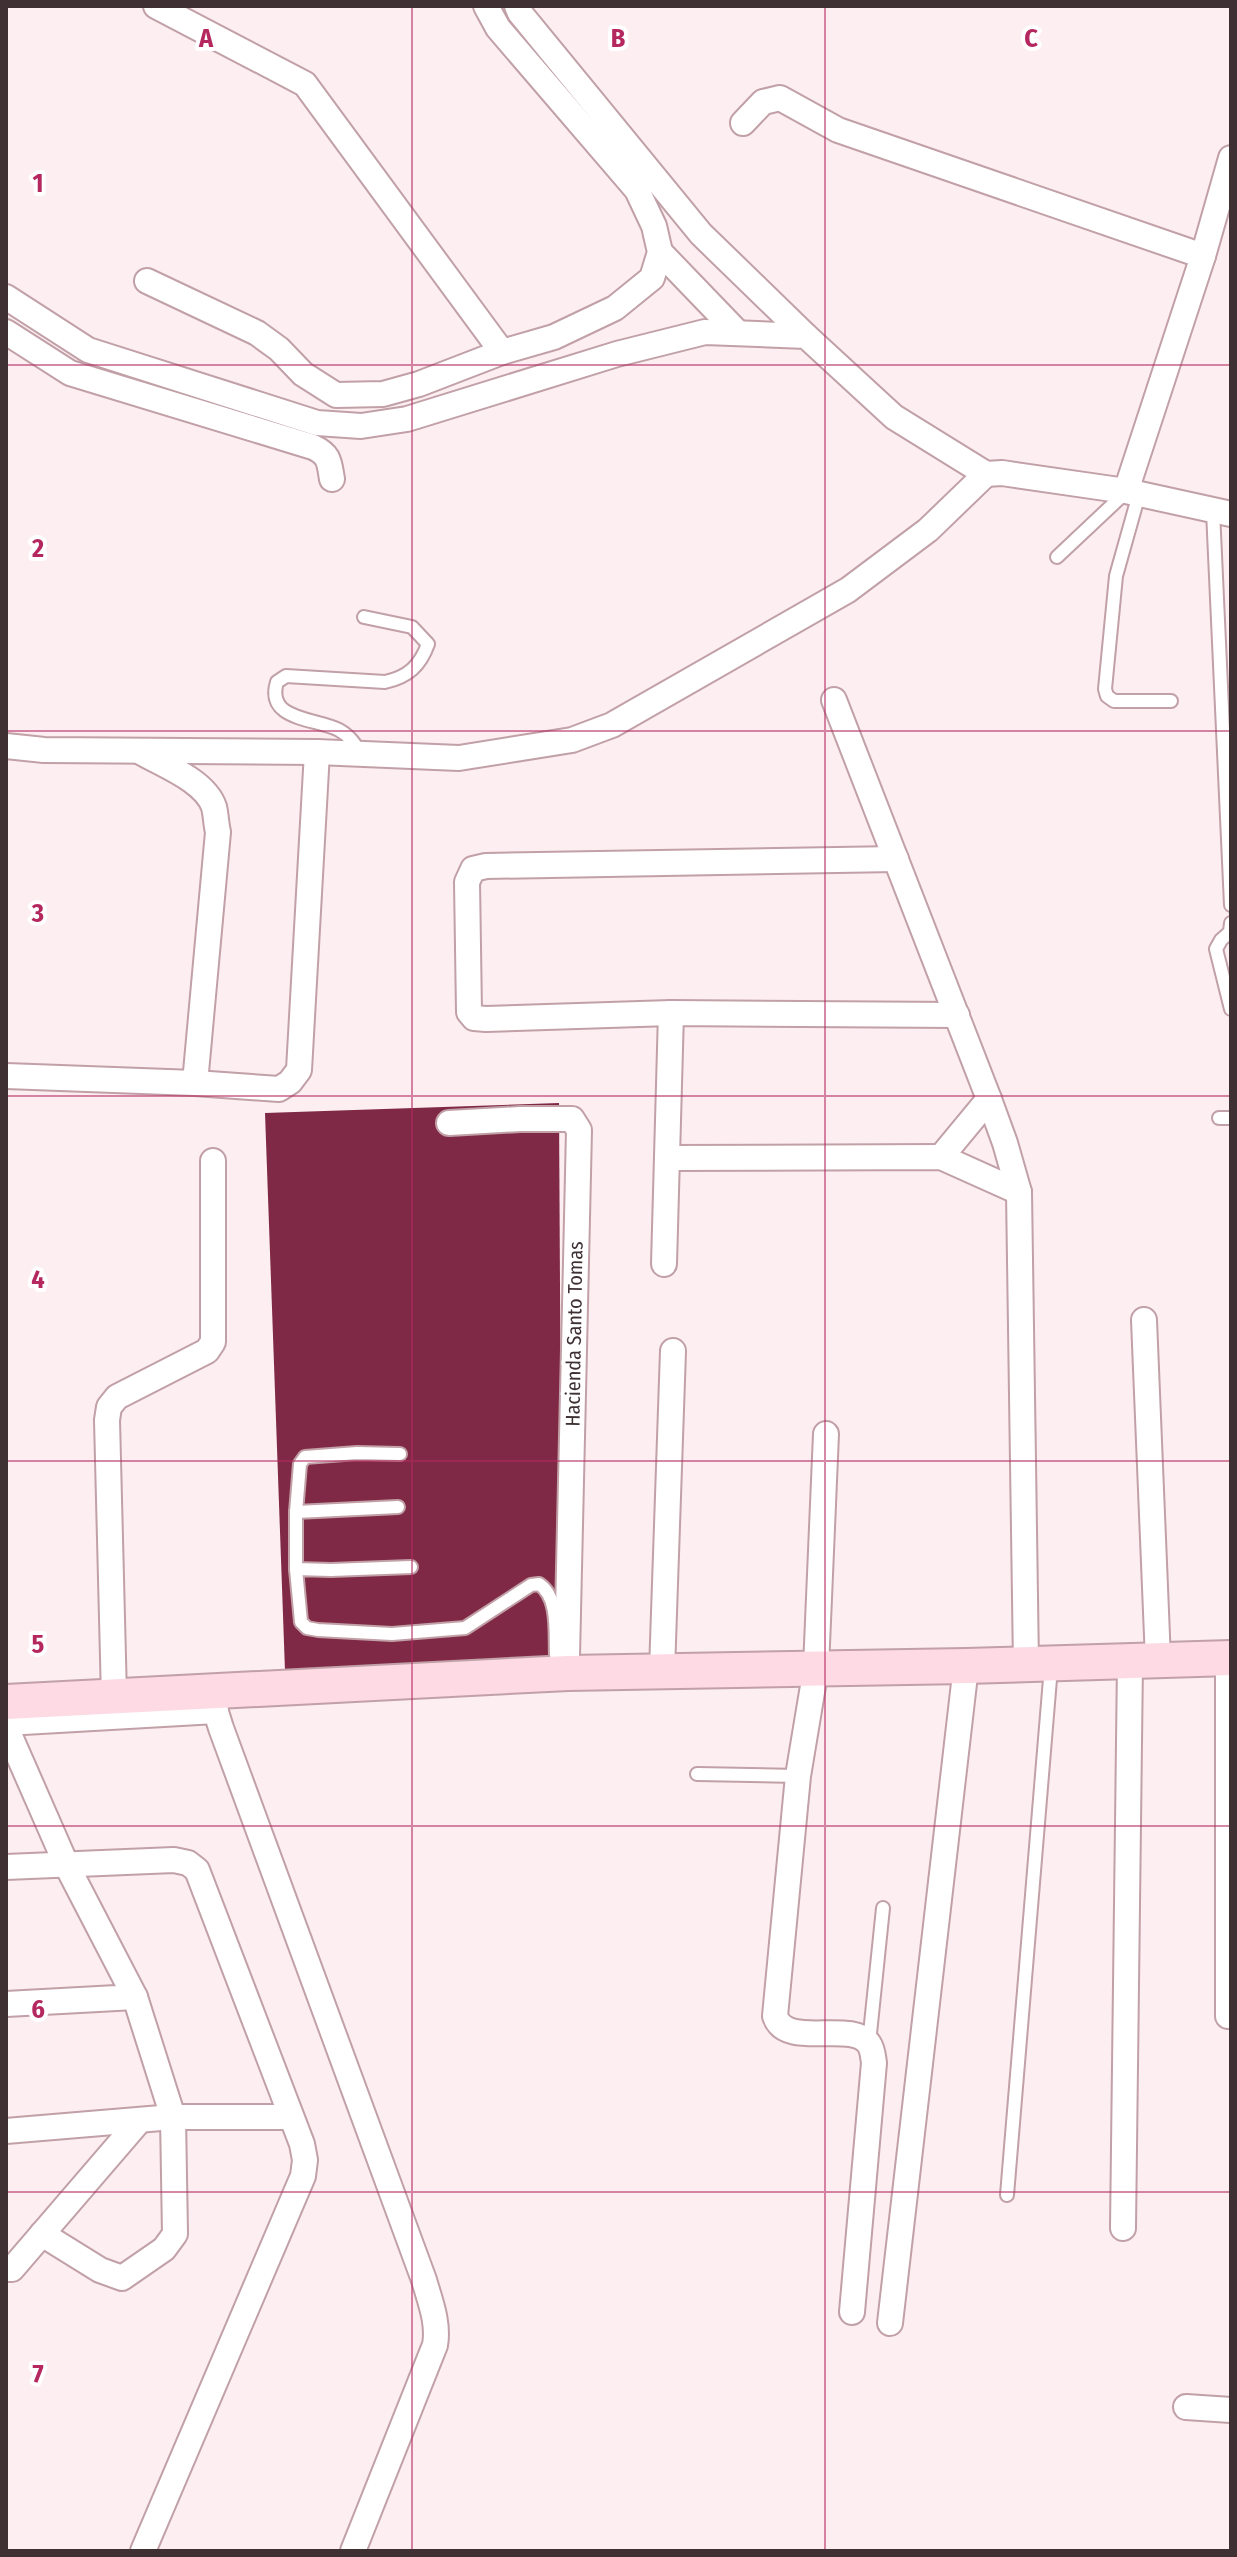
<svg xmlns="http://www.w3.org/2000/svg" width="1237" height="2557" font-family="'Fira Sans Condensed',sans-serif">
	<rect width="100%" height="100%" fill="#fceef1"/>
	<path fill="#7f2946" d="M 559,1103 L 562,1655 L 285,1671 L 265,1113 Z"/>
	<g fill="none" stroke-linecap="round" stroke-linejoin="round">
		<defs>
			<g id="lane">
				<path d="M 1139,494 L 1116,576 L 1105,689 L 1107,696 L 1114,701 L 1171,701"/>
				<path d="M 1213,511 L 1231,905"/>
				<path d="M 1057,557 L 1125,493"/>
				<path d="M 361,754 C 355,744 350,736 339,730 C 316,718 265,721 277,682 L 286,676 L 385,682 C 408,677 420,666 428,644 L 412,627 L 364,617"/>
				<path d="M 1231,923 L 1230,932 L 1221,940 L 1216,949 L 1231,1009"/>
				<path d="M 1219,1118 L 1231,1118"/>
				<path d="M 296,1512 L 300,1464 L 305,1457 L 357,1453 L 400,1454"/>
				<path d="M 411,1567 L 331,1570 L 296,1569 L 301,1622 L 307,1628 L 318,1630 L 392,1634 L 465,1628 L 531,1585 L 539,1584 C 559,1597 555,1632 556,1655"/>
				<path d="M 296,1569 L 296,1512 L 398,1507"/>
				<path d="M 697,1774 L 798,1776"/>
				<path d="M 869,2043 L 883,1908"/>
				<path d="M 1007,2195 L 1051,1667"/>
			</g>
			<g id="street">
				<path d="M 156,6 L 305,84 L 502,352"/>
				<path d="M 517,6 L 520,13 L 701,234 L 806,336"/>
				<path d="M 743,123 L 763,102 L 780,98 L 838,130 L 1203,256"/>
				<path d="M 660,252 L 738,333"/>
				<path d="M 147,281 L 257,333 L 279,349 L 303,374 L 336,395 L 383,394 L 419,384 L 502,352 L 554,337 L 615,308 L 652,278 L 660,252 L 654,226 L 637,190 L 498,28 L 486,6"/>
				<path d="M 6,297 L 88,350 L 317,423 L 361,426 L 407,419 L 617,354 L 705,332 L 806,336 L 894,417 L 986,474 L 1002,473 L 1126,491 L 1231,514"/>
				<path d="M 6,332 L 70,373 L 313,447 C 330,455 329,462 332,479"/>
				<path d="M 1126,491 L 1203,256 L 1231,158"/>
				<path d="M 834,700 L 989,1099 L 1005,1143 L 1019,1192 L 1026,1665"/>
				<path d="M 6,746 L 44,750 L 317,752 L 459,758 L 572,740 L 612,725 L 848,590 L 928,530 L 986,474"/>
				<path d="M 139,751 C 162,765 205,780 214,807 C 216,815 216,824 218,832 L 195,1083"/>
				<path d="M 896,859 L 486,866 L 473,869 L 467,882 L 469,1012 L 474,1018 L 486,1019 L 671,1013 L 957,1015"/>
				<path d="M 6,1076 L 195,1083 L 279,1089 L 290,1082 L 299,1070 L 317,752"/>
				<path d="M 449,1123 L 520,1119 L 572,1119 L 579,1130 L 567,1656 L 568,1673"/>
				<path d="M 941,1157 L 989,1099"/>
				<path d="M 667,1158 L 941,1157 L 1019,1192"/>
				<path d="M 664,1264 L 671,1013"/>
				<path d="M 1144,1320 L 1158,1660"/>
				<path d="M 826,1434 L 816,1668 L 798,1776 L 775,2016 C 786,2050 852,2019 869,2044 C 873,2050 873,2057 874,2063 L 852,2312"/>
				<path d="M 662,1671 L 673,1351"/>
				<path d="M 210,1693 L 221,1728 L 424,2280 C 430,2301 439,2323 435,2345 L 353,2551"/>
				<path d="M 114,1697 L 107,1420 L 109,1407 L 117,1397 L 207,1351 L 213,1342 L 213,1161"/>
				<path d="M 6,1723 L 216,1711"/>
				<path d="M 6,1727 L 66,1864 L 135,1997 L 6,2004"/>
				<path d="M 6,1867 L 174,1860 L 188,1863 L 197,1870 L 302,2144 L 305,2160 L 303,2176 L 143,2551"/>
				<path d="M 1228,2016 L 1228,1658"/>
				<path d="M 6,2131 L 173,2117 L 291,2117"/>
				<path d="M 1123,2228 L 1130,1662"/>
				<path d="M 42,2234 L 100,2270 L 122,2278 L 164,2249 L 175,2234 L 173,2117 L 135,1997"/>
				<path d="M 6,2269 L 12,2269 L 140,2120"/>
				<path d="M 890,2323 L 966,1666"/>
				<path d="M 1186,2407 L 1231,2410"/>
			</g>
			<path id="secondary" d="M 6,1702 L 568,1673 L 966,1666 L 1231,1658"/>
		</defs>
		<use href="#lane" stroke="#c1a0a7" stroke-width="16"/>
		<use href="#street" stroke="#c1a0a7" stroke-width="28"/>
		<use href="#secondary" stroke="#c1a0a7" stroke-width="38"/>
		<use href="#lane" stroke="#fff" stroke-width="12"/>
		<use href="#street" stroke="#fff" stroke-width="24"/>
		<use href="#secondary" stroke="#fddae4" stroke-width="34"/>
	</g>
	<path fill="none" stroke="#b5285f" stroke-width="2" stroke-opacity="0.55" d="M 412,6 L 412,2551M 825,6 L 825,2551M 6,365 L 1231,365M 6,731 L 1231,731M 6,1096 L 1231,1096M 6,1461 L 1231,1461M 6,1826 L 1231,1826M 6,2192 L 1231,2192"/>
	<g text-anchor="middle" stroke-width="8" stroke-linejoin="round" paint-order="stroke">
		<g font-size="20" fill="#3e3033" stroke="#fff">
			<text transform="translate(574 1334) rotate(-89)" y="7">Hacienda Santo Tomas</text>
		</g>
	</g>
	<g font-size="26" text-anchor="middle" font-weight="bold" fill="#b5285f" stroke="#fff" stroke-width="8" stroke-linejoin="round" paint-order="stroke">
		<text x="206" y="47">A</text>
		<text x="618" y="47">B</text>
		<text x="1031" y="47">C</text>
		<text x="38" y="192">1</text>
		<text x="38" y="557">2</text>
		<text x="38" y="922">3</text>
		<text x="38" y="1288">4</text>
		<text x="38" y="1653">5</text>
		<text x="38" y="2018">6</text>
		<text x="38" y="2383">7</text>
	</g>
	<rect width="1237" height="2557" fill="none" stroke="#3e3033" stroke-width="16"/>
</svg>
